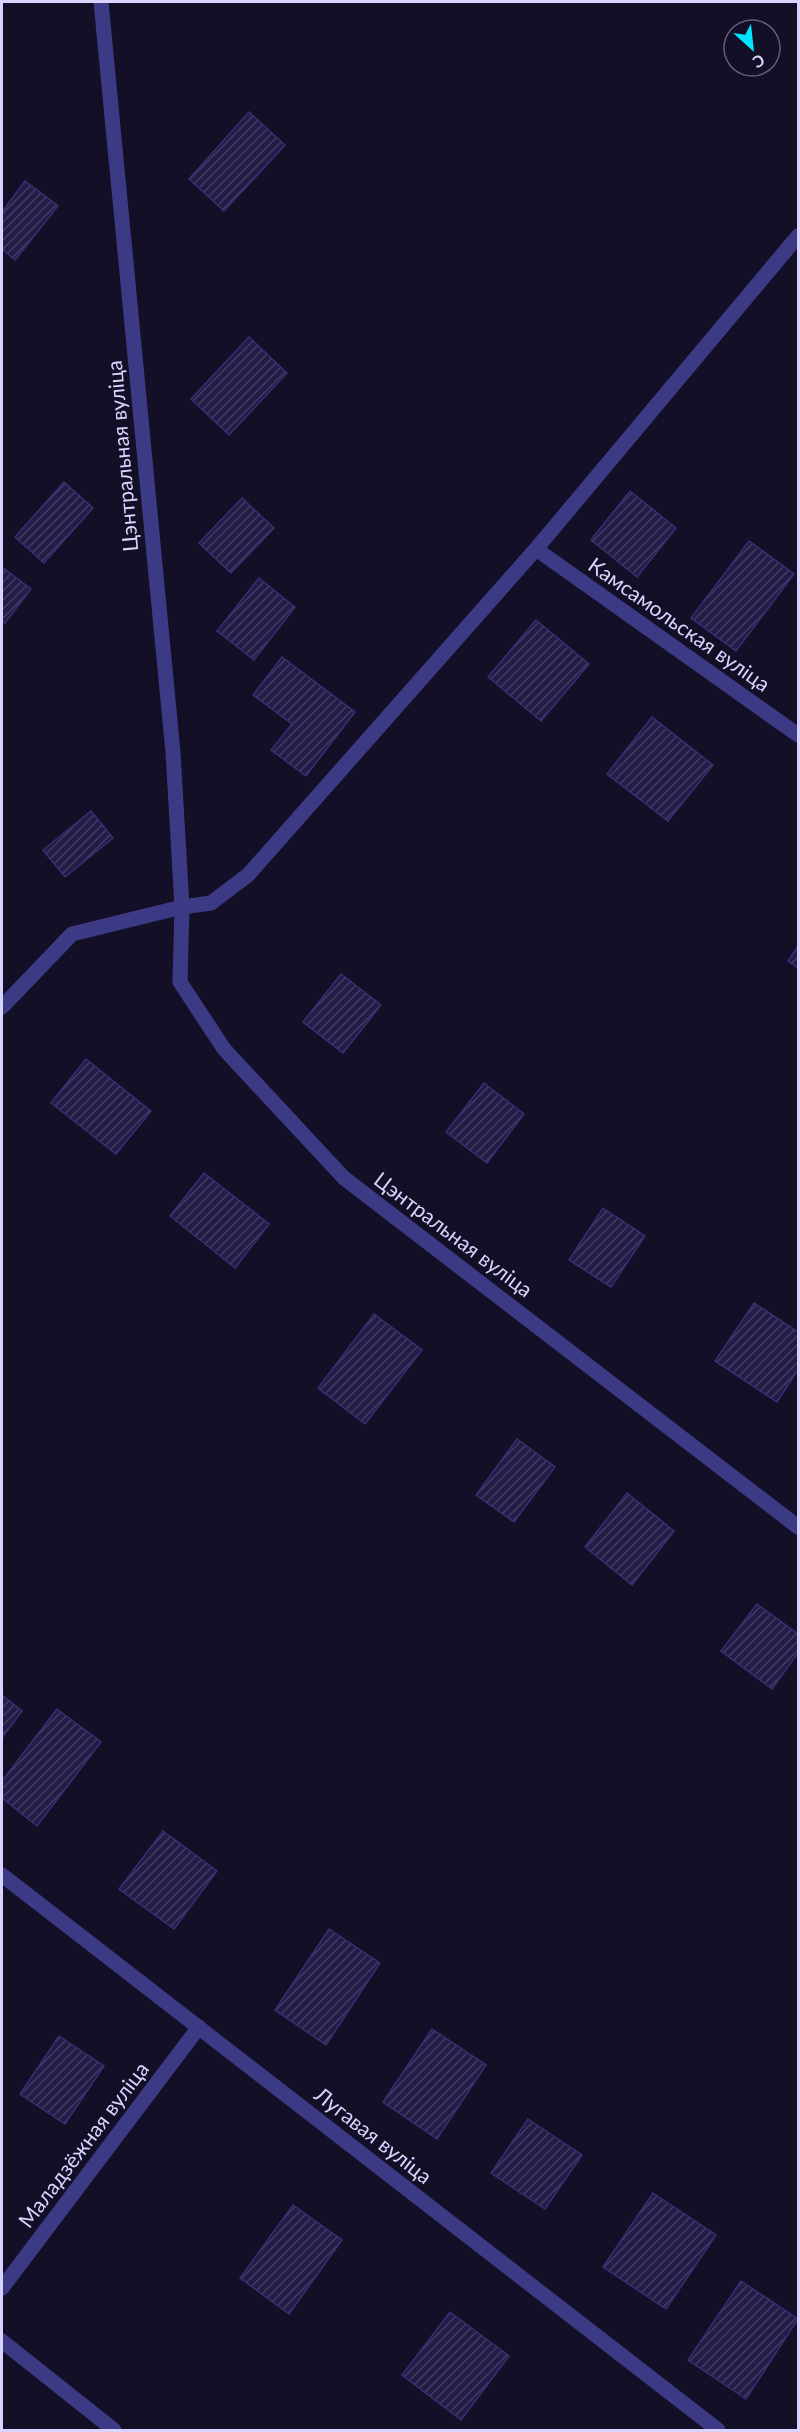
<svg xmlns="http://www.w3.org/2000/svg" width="800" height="2432" font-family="Lato,sans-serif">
	<defs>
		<pattern id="building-hatch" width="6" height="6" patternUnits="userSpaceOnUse" patternTransform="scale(1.5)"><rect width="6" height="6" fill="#241b47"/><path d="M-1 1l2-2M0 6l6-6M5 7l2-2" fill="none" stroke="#433b63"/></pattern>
	</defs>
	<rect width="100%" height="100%" fill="#130f26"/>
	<g fill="url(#building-hatch)" stroke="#3b2d73" stroke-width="1.5">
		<path d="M 249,112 L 285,145 L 224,211 L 189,179 Z"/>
		<path d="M 25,181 L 58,206 L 15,260 L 2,249 L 2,212 Z"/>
		<path d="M 249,337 L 287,373 L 229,435 L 191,399 Z"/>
		<path d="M 64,482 L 93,508 L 44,563 L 15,537 Z"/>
		<path d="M 630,491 L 676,528 L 637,577 L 591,540 Z"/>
		<path d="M 242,498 L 274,528 L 231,573 L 199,543 Z"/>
		<path d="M 749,541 L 794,574 L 736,651 L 691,618 Z"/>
		<path d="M 2,567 L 31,589 L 5,623 L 2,621 Z"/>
		<path d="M 259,578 L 295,607 L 254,660 L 217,631 Z"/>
		<path d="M 536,620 L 589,664 L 541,721 L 488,677 Z"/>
		<path d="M 282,657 L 355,712 L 306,776 L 271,750 L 292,724 L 253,695 Z"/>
		<path d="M 652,717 L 713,765 L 668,821 L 607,774 Z"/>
		<path d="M 91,811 L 113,838 L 65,877 L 43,850 Z"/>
		<path d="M 798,946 L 798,968 L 788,961 Z"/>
		<path d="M 341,974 L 381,1005 L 343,1053 L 303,1022 Z"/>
		<path d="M 86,1059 L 151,1111 L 116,1154 L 51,1103 Z"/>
		<path d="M 484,1083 L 524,1114 L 487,1163 L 446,1132 Z"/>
		<path d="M 204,1173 L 269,1224 L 235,1268 L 170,1216 Z"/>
		<path d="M 603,1208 L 645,1236 L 611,1287 L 569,1260 Z"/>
		<path d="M 754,1303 L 798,1332 L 798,1370 L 777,1402 L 715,1361 Z"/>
		<path d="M 374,1314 L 422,1350 L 365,1424 L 318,1388 Z"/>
		<path d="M 517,1439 L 555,1467 L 514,1522 L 476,1495 Z"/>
		<path d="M 627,1493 L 674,1531 L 632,1585 L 585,1547 Z"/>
		<path d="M 757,1604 L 798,1634 L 798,1653 L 772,1689 L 721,1651 Z"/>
		<path d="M 2,1695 L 22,1711 L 2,1738 Z"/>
		<path d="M 57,1709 L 101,1742 L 37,1826 L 2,1798 L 2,1781 Z"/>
		<path d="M 163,1831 L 217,1871 L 174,1929 L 119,1889 Z"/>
		<path d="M 329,1929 L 380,1963 L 326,2045 L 275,2010 Z"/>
		<path d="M 432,2029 L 486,2065 L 437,2139 L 383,2102 Z"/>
		<path d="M 59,2036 L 104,2066 L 65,2124 L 20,2094 Z"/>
		<path d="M 528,2119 L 582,2155 L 545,2209 L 491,2173 Z"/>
		<path d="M 653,2193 L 716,2235 L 666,2309 L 603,2267 Z"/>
		<path d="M 293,2205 L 342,2240 L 289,2314 L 240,2278 Z"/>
		<path d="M 741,2281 L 798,2319 L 746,2399 L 688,2360 Z"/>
		<path d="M 450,2312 L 509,2356 L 461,2420 L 402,2375 Z"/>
	</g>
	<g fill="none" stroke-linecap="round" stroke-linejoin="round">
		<g stroke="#3d3a85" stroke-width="15">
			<path d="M 101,2 L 173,752 L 182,907 L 180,982 L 224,1049 L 344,1178 L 798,1527"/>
			<path d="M 536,549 L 798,735"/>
			<path d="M 2,1007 L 72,934 L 182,907 L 211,903 L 248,875 L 536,549 L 798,236"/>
			<path d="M 2,1875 L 718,2430"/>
			<path d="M 2,2288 L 199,2027"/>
			<path d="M 2,2341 L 114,2430"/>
		</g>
	</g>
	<g text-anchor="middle" stroke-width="4.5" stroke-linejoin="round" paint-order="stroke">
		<g font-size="21" fill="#d9d4ff" stroke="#130f26">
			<text transform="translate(123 456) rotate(-95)" y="7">Цэнтральная вуліца</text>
			<text transform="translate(679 625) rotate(35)" y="7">Камсамольская вуліца</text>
			<text transform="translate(453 1235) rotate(37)" y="7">Цэнтральная вуліца</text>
			<text transform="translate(373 2136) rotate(38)" y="7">Лугавая вуліца</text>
			<text transform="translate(84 2145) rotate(-53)" y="7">Маладзёжная вуліца</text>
		</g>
	</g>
	<rect width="800" height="2432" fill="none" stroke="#d9d4ff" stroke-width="6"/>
	<g transform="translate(752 48) rotate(153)"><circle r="28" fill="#130f26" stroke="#625e7d" stroke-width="1.5"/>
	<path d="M0-4.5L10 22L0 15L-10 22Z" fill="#00e5ff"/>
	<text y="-9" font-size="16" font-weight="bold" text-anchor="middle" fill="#d9d4ff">С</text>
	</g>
</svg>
